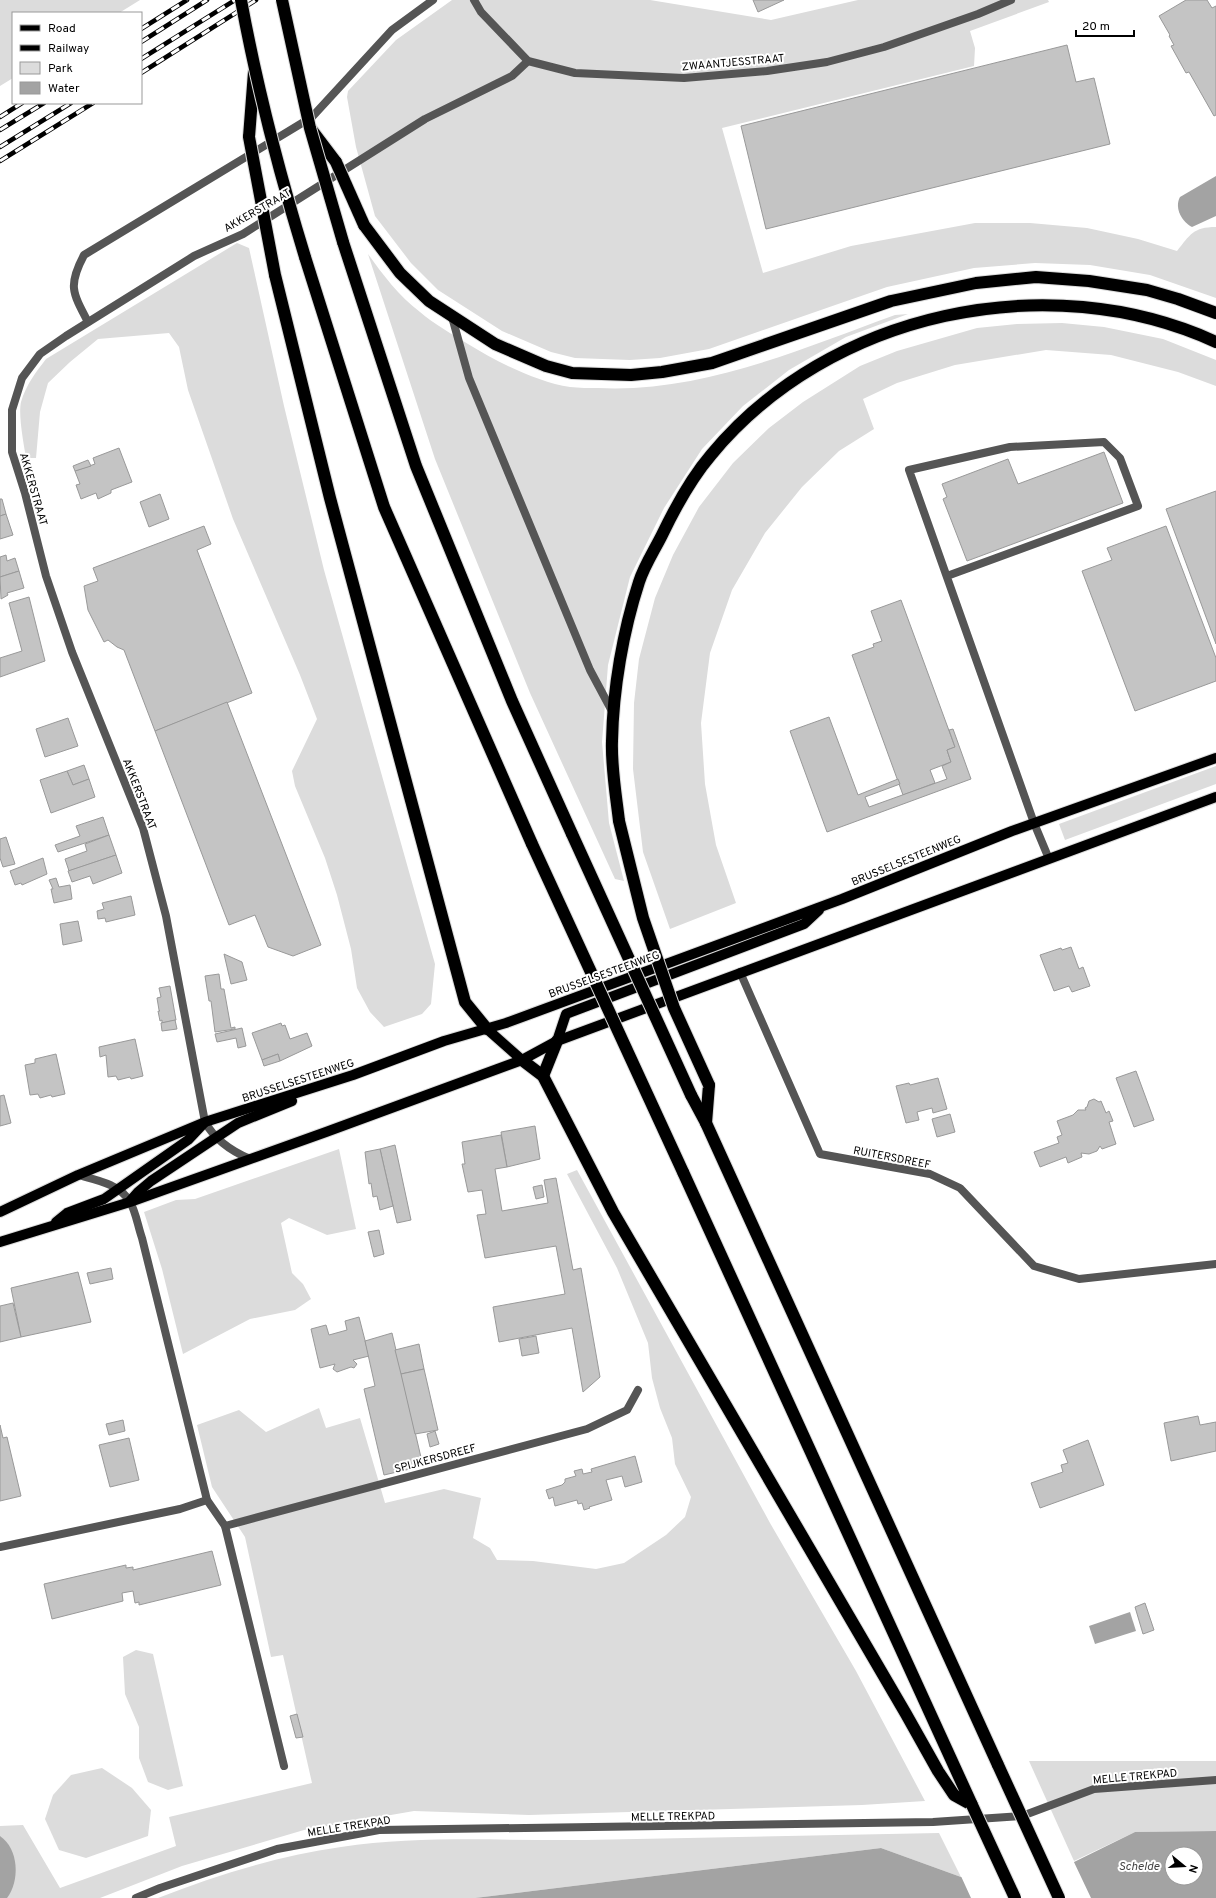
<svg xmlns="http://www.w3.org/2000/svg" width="1216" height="1898" font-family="Overpass,sans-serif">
	<rect width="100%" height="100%" fill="#fff"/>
	<g fill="#dcdcdc">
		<path d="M 0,0 L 140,0 L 119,13 L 13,13 L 13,78 L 0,86 Z"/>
		<path d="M 452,0 L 650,0 L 771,20 L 858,0 L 1048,0 L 1049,2 L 970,31 L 975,48 L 974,66 L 722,128 L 763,273 L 851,246 L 975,223 L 1030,223 L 1087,228 L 1138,239 L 1177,251 C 1190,235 1193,227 1216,227 L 1216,298 L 1150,275 L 1090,265 L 1035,263 L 974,268 L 887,287 L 709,349 L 660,358 L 630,360 L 575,358 L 551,352 L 502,331 L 438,290 L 411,263 L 375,216 L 356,147 L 347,97 L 348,91 L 396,40 Z"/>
		<path d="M 237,243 L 249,248 L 284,406 L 324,570 L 435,964 L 431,1004 L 422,1014 L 384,1027 L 370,1012 L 357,988 L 351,949 L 337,895 L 325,858 L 295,786 L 292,771 L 317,719 L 300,675 L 233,519 L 188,390 L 179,347 L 169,333 L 98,339 L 70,362 L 48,383 L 40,412 L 36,458 L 26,458 C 24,445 18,415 21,402 C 26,385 36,372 46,359 Z"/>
		<path d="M 368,254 C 383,275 399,296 420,312 C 434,324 452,334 468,344 C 497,362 537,382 570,387 C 579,388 589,388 598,388 C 702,393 798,350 895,315 L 908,314 L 846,337 L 789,370 L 743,406 L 702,449 L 664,508 L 630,577 L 608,665 L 602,742 L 609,823 L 624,881 L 615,879 L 530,693 L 435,459 Z"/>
		<path d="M 1062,323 L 1104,327 L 1163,339 L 1216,360 L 1216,386 L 1178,372 L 1111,355 L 1046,350 L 955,365 L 897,383 L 863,399 L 874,429 L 839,451 L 802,487 L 765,533 L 732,590 L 710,653 L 701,723 L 705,784 L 716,845 L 736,903 L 670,929 L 643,852 L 633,769 L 634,703 L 639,659 L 655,598 L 673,555 L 699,507 L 733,463 L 769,428 L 803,402 L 860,366 L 897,351 L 977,328 L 1017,324 Z"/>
		<path d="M 1216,766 L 1216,784 L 1065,840 L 1059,824 Z"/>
		<path d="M 339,1149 L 356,1229 L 327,1235 L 289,1218 L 281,1223 L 292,1273 L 303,1284 L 311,1299 L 295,1310 L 250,1319 L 183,1354 L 162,1269 L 144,1212 L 176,1200 L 195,1199 Z"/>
		<path d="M 577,1170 L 770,1523 L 856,1671 L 925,1801 L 862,1805 L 529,1815 L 414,1811 L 304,1830 L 182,1866 L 100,1898 L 0,1898 L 0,1826 L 23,1825 L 60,1888 L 176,1846 L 169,1817 L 312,1783 L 283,1655 L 271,1657 L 245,1537 L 212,1487 L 197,1425 L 239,1410 L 266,1432 L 319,1408 L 326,1428 L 360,1418 L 385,1503 L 444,1489 L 481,1498 L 473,1538 L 490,1548 L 497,1560 L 533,1561 L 596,1569 L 624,1563 L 666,1535 L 685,1517 L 691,1497 L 675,1464 L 672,1438 L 660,1408 L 652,1378 L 648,1343 L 617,1268 L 567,1174 Z"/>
		<path d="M 136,1650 L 153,1654 L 183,1786 L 168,1790 L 148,1782 L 139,1758 L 139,1727 L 125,1694 L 123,1657 Z"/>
		<path d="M 1029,1761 L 1216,1761 L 1216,1831 L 1135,1832 L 1074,1861 Z"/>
		<path d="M 102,1768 L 132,1788 L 151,1810 L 148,1836 L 86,1858 L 59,1850 L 45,1819 L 53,1795 L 71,1775 Z"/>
		<path d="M 939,1833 L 961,1877 L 881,1848 L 475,1898 L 158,1898 C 216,1875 278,1856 341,1847 C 422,1835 505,1841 586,1840 C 704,1838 821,1835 939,1833 Z"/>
	</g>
	<g fill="#a3a3a3" fill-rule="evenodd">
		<path d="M 1216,176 L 1216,216 L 1192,227 C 1182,222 1174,208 1180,197 Z"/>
		<path d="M 1130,1612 L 1136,1631 L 1095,1644 L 1089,1626 Z"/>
		<path d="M 1216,1831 L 1216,1898 L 475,1898 L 881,1848 L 961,1877 L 1070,1864 L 1135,1832 ZM 1172,1854 L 1196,1854 L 1196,1878 L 1172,1878 Z"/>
		<path d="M 0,1836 C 19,1849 20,1881 7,1898 L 0,1898 Z"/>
	</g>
	<path fill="#fff" d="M 1073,1860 L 1091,1898 L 971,1898 L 960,1874 L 1069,1862 Z"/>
	<g fill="#c4c4c4" stroke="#999">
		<path d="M 753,0 L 784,0 L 758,12 Z"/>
		<path d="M 1186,0 L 1207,0 L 1212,8 L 1216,6 L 1216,115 L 1214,116 L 1189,72 L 1186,73 L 1171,46 L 1174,45 L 1169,36 L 1170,35 L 1159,16 Z"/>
		<path d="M 1067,45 L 1076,82 L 1094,78 L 1110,144 L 766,229 L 741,126 Z"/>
		<path d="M 119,448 L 132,482 L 111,490 L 111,493 L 98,499 L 96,493 L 81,499 L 76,485 L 80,484 L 75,471 L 95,464 L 93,458 Z"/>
		<path d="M 1104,452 L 1123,503 L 967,561 L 943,499 L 947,497 L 942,484 L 1008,459 L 1018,484 Z"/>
		<path d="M 88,460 L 91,466 L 75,471 L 73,466 Z"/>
		<path d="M 1216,491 L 1216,644 L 1166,509 Z"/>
		<path d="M 160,494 L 169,519 L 149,527 L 140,502 Z"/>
		<path d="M 0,499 L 2,499 L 6,514 L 0,516 Z"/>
		<path d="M 6,514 L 13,535 L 0,539 L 0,516 Z"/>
		<path d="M 204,526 L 211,544 L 197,550 L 252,693 L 155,731 L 124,650 L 117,647 L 108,640 L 104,642 L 88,610 L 84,586 L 98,581 L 93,568 Z"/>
		<path d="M 1166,526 L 1216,658 L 1216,681 L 1135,711 L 1082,571 L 1112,560 L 1107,548 Z"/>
		<path d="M 6,555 L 7,561 L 15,558 L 19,571 L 0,577 L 0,557 Z"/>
		<path d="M 19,571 L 24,588 L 7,593 L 8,595 L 1,599 L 0,577 Z"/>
		<path d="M 29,597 L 45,661 L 0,677 L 0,658 L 22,651 L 9,603 Z"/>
		<path d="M 901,600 L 955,747 L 947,750 L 951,762 L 930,770 L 935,783 L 903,795 L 852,655 L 874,647 L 873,644 L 882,641 L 871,611 Z"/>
		<path d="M 227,702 L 321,945 L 293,956 L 268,947 L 255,915 L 229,925 L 155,731 Z"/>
		<path d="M 829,717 L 858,795 L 898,779 L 900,784 L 865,797 L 869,807 L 947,779 L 942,766 L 951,762 L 947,750 L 955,747 L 949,730 L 953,729 L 971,779 L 827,832 L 790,731 Z"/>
		<path d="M 68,718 L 78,746 L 45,757 L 36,729 Z"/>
		<path d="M 84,765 L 89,779 L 73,785 L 67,771 Z"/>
		<path d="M 67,771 L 73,785 L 89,779 L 95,797 L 51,813 L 40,780 Z"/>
		<path d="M 103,817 L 109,835 L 58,852 L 55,845 L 80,836 L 76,826 Z"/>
		<path d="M 109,835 L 116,855 L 69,871 L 65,859 L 87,851 L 85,844 Z"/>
		<path d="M 6,837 L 15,864 L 3,867 L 0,858 L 0,839 Z"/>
		<path d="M 116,855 L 122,873 L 93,884 L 90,876 L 72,882 L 68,871 Z"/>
		<path d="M 43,858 L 47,874 L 22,885 L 21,883 L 15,885 L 10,871 Z"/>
		<path d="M 56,878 L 59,887 L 70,885 L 72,899 L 54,903 L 51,889 L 53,889 L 49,880 Z"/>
		<path d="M 131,896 L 135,915 L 106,922 L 105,918 L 98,919 L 97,911 L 104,909 L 102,903 Z"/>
		<path d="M 78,921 L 82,941 L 63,945 L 60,924 Z"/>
		<path d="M 1071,947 L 1079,969 L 1083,967 L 1090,986 L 1072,992 L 1069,986 L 1054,991 L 1040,955 L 1061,948 L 1062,950 Z"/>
		<path d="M 224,954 L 242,962 L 247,980 L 231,984 Z"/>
		<path d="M 219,974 L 221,989 L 224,989 L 231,1028 L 235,1027 L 235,1029 L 215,1032 L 211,1001 L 209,1001 L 205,976 Z"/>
		<path d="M 170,986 L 176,1020 L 162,1023 L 162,1020 L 160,1021 L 158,1011 L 160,1011 L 159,1010 L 157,998 L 161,997 L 159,988 Z"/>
		<path d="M 175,1020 L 177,1029 L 162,1031 L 161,1023 Z"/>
		<path d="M 281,1023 L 282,1026 L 285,1025 L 290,1039 L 307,1033 L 312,1046 L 280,1061 L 278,1054 L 262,1060 L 252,1033 Z"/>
		<path d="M 242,1028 L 246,1046 L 238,1048 L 236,1038 L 217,1042 L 215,1034 Z"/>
		<path d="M 135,1039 L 143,1076 L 131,1079 L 130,1077 L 118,1080 L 116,1076 L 108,1077 L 106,1055 L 100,1057 L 99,1047 Z"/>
		<path d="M 56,1054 L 65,1094 L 52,1097 L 51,1095 L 40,1098 L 38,1094 L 30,1095 L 25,1065 L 35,1063 L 35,1059 Z"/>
		<path d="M 278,1054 L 280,1061 L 264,1066 L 262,1060 Z"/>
		<path d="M 1136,1071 L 1154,1120 L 1134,1127 L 1116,1078 Z"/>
		<path d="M 938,1078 L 947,1109 L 933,1113 L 932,1108 L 917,1112 L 919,1120 L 906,1123 L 896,1086 L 909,1083 L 910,1085 Z"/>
		<path d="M 4,1095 L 11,1123 L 0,1126 L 0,1096 Z"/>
		<path d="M 1094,1099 L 1099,1102 L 1101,1101 L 1106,1113 L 1109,1111 L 1113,1121 L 1109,1122 L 1116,1144 L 1102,1149 L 1100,1146 L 1097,1151 L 1089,1154 L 1081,1153 L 1082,1157 L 1068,1163 L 1066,1157 L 1040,1167 L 1034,1152 L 1059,1143 L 1057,1137 L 1062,1135 L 1057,1121 L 1073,1115 L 1078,1110 L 1086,1110 L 1085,1108 L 1087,1107 L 1089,1101 Z"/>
		<path d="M 950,1114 L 955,1132 L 937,1137 L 932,1119 Z"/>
		<path d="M 535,1126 L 540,1159 L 507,1167 L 501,1132 Z"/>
		<path d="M 501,1135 L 507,1167 L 495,1169 L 502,1211 L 548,1203 L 544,1180 L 556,1178 L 573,1270 L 581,1268 L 600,1377 L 583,1392 L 572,1328 L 499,1342 L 493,1307 L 565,1294 L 556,1246 L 485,1258 L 477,1215 L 486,1214 L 482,1190 L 468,1192 L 462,1164 L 465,1164 L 462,1142 Z"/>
		<path d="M 395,1145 L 411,1220 L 397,1223 L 380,1149 Z"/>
		<path d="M 380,1149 L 393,1206 L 380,1210 L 377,1196 L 373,1197 L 371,1183 L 369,1184 L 365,1152 Z"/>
		<path d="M 542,1185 L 544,1197 L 536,1199 L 533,1187 Z"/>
		<path d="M 379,1230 L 384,1254 L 374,1257 L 368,1232 Z"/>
		<path d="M 111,1268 L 113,1279 L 90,1284 L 87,1273 Z"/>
		<path d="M 78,1272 L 91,1322 L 21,1337 L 11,1288 Z"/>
		<path d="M 13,1303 L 21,1337 L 0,1342 L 0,1306 Z"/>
		<path d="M 359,1317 L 369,1356 L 353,1360 L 357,1364 L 354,1368 L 351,1367 L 337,1372 L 333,1369 L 335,1364 L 320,1368 L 311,1329 L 326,1325 L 329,1335 L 347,1330 L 345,1321 Z"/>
		<path d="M 392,1333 L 423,1466 L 384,1475 L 364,1389 L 375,1386 L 365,1341 Z"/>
		<path d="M 536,1336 L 539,1353 L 522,1356 L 519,1339 Z"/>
		<path d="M 419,1344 L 424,1369 L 401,1374 L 395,1350 Z"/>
		<path d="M 424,1369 L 438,1430 L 415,1434 L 401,1374 Z"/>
		<path d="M 1198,1416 L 1200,1425 L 1216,1422 L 1216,1451 L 1171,1461 L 1164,1423 Z"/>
		<path d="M 123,1420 L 125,1431 L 109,1435 L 106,1424 Z"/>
		<path d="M 0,1425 L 3,1438 L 7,1437 L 21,1496 L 0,1501 Z"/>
		<path d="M 435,1431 L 439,1444 L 430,1447 L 427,1434 Z"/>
		<path d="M 129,1438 L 139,1480 L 110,1487 L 99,1445 Z"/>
		<path d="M 1088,1440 L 1104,1485 L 1040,1508 L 1031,1483 L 1063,1472 L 1061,1465 L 1068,1463 L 1063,1450 Z"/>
		<path d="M 635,1456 L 642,1482 L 625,1487 L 622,1476 L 606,1480 L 612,1500 L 589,1507 L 590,1508 L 584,1510 L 582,1503 L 578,1504 L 577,1500 L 555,1506 L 553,1497 L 549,1499 L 546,1490 L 562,1485 L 565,1482 L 565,1479 L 576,1476 L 574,1471 L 582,1469 L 583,1474 L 592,1472 L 591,1469 Z"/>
		<path d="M 212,1551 L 221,1585 L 139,1605 L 139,1602 L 135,1603 L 133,1591 L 122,1593 L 123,1601 L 52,1619 L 44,1584 L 126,1565 L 126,1568 L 133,1567 L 133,1570 Z"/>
		<path d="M 1145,1603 L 1154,1630 L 1143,1634 L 1135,1607 Z"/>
		<path d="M 297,1714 L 303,1737 L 296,1738 L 290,1716 Z"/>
	</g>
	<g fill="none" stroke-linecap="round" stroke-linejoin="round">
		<defs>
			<g id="primary">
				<path d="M 487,1029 L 522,1060"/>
				<path d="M 557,1041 L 566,1014 L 804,924 L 819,910"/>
				<path d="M 130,1201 L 138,1192 L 151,1181 L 238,1123 L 292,1101"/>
				<path d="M 0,1212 L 78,1175 L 205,1122 L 353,1075 L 444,1041 L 506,1023 L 842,899 L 1012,831 L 1216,758"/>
				<path d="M 56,1222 L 67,1213 L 104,1199 L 188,1140 L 204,1123"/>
				<path d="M 0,1242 L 130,1202 L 326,1132 L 522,1060 L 557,1041 L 1216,797"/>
			</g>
			<g id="motorway">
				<path d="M 311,129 L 336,162"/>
				<path d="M 249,137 L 254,72"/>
				<path d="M 364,225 L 400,273 L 429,301 L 495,344 L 546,366 L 572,373 L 631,375 L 662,372 L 712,363 L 891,301 L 976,283 L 1036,277 L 1089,281 L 1147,290 L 1178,299 L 1216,313"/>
				<path d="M 343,242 L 416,466 L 512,701 L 572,834"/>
				<path d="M 305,257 L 384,507 L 532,844"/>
				<path d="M 275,275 L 330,498 L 465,1002 L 487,1029"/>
				<path d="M 619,821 C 616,795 611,767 612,741 C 613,689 623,631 639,582 C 644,566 654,551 662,535 C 674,510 693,476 711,455 C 829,312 1048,265 1216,342"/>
				<path d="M 522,1060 L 543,1076 L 613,1212 L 906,1714 L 938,1771 L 954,1795 L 972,1805"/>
				<path d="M 543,1076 L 557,1041"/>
				<path d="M 691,1095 L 706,1123 L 998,1765"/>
				<path d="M 706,1123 L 709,1085"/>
				<path d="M 683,1172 L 972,1805"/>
			</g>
		</defs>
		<use href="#primary" stroke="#dbdbdb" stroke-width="12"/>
		<use href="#motorway" stroke="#dbdbdb" stroke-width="14"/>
		<g stroke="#555" stroke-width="8">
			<path d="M 452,317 L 469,378 L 590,670 L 613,713"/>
			<path d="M 88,322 C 72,292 68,285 84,255 L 312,117 L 392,30 L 433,0"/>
			<path d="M 947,576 L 1138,506 L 1120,458 L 1104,442 L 1010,447 L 909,470 L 1034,823"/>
			<path d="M 78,1175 C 96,1180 120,1184 130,1202 C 136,1212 138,1227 142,1238 L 207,1500 L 225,1526 L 284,1766"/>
			<path d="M 225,1526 L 587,1429 L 627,1410 L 638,1390"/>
			<path d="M 0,1547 L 180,1509 L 207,1500"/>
			<path d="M 136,1898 L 160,1888 L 277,1849 L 379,1830 L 933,1822 L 1022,1816 L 1094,1789 L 1216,1780"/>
		</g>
		<g stroke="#555" stroke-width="8">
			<path d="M 474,0 L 481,12 L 528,61 L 575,73 L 684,78 L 767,71 L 827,62 L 884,47 L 978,14 L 1011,0"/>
			<path d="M 1034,823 L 1049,859"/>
			<path d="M 740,972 L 820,1154 L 930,1174 L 960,1188 L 1034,1266 L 1079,1279 L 1216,1264"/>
			<path d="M 250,1159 C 231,1151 215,1140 205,1122 L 166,916 L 143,828 L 72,652 L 46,576 L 25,493 L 12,452 L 12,410 L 22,378 L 40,354 L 66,336 L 194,256 L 243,234 L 425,119 L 512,76 L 528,61"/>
		</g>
		<use href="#primary" stroke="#000" stroke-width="10"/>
		<use href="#motorway" stroke="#000" stroke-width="12"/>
		<defs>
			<g id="rail">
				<path d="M 141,29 L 187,0"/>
				<path d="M 141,42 L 207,0"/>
				<path d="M 141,59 L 235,0"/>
				<path d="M 141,73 L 256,0"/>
				<path d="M 0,117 L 22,103"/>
				<path d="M 0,130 L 44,103"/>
				<path d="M 0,147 L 71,103"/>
				<path d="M 0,161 L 93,103"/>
			</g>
		</defs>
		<use href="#rail" stroke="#000" stroke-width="4.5"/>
		<use href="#rail" stroke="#fff" stroke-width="3" stroke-dasharray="9" stroke-linecap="butt"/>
		<defs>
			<g id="motorway-bridge">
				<path d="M 241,0 C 257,87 279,172 305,257"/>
				<path d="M 282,0 L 310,128 L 343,242"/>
				<path d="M 249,137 L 275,275"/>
				<path d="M 336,162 L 364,225"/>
				<path d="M 619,821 L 643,918 L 674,1008 L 709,1085"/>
				<path d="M 572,834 L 691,1095"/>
				<path d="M 532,844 L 683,1172"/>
				<path d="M 998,1765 L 1059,1898"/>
				<path d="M 972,1805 L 1015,1898"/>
			</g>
		</defs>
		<use href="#motorway-bridge" stroke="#dbdbdb" stroke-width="14" stroke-linecap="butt"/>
		<use href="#motorway-bridge" stroke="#000" stroke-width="12"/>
	</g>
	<g text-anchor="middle" stroke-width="4" stroke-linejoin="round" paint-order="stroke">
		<g font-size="11" fill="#000" stroke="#fff">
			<text transform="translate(733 62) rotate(-5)" y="4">ZWAANTJESSTRAAT</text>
			<text transform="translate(257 210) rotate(-30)" y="4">AKKERSTRAAT</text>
			<text transform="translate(34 489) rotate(74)" y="4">AKKERSTRAAT</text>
			<text transform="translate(140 794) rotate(69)" y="4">AKKERSTRAAT</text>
			<text transform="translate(906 860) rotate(-22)" y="4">BRUSSELSESTEENWEG</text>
			<text transform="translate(604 974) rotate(-20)" y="4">BRUSSELSESTEENWEG</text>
			<text transform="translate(298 1080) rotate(-18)" y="4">BRUSSELSESTEENWEG</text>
			<text transform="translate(892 1157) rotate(11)" y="4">RUITERSDREEF</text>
			<text transform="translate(435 1458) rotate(-15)" y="4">SPIJKERSDREEF</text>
			<text transform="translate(1135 1776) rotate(-5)" y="4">MELLE TREKPAD</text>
			<text transform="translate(673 1816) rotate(-1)" y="4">MELLE TREKPAD</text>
			<text transform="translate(349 1826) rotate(-9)" y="4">MELLE TREKPAD</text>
		</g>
		<g font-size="12" font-style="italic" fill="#444" stroke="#fff">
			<text x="1139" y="1870">Schelde</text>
		</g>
	</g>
	<rect x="12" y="12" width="130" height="92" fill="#ffffff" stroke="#999999"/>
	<rect x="20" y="25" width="20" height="6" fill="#000000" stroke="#999999"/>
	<text x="48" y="32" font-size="12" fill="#000000">Road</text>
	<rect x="20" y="45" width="20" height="6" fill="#000000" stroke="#999999"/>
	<text x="48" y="52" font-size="12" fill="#000000">Railway</text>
	<rect x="20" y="62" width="20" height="12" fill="#dcdcdc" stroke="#999999"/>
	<text x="48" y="72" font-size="12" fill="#000000">Park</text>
	<rect x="20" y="82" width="20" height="12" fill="#a3a3a3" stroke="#999999"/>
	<text x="48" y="92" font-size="12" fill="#000000">Water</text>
	<g transform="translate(1184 1866) rotate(108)"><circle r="19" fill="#ffffff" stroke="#999999"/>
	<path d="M0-3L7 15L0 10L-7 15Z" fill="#000000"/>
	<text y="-6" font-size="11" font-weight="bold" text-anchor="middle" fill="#000000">N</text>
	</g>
	<path d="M1076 30v6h58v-6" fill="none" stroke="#000000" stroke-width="2"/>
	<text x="1082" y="30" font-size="12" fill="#000000" stroke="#ffffff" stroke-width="3" paint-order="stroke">20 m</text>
</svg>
